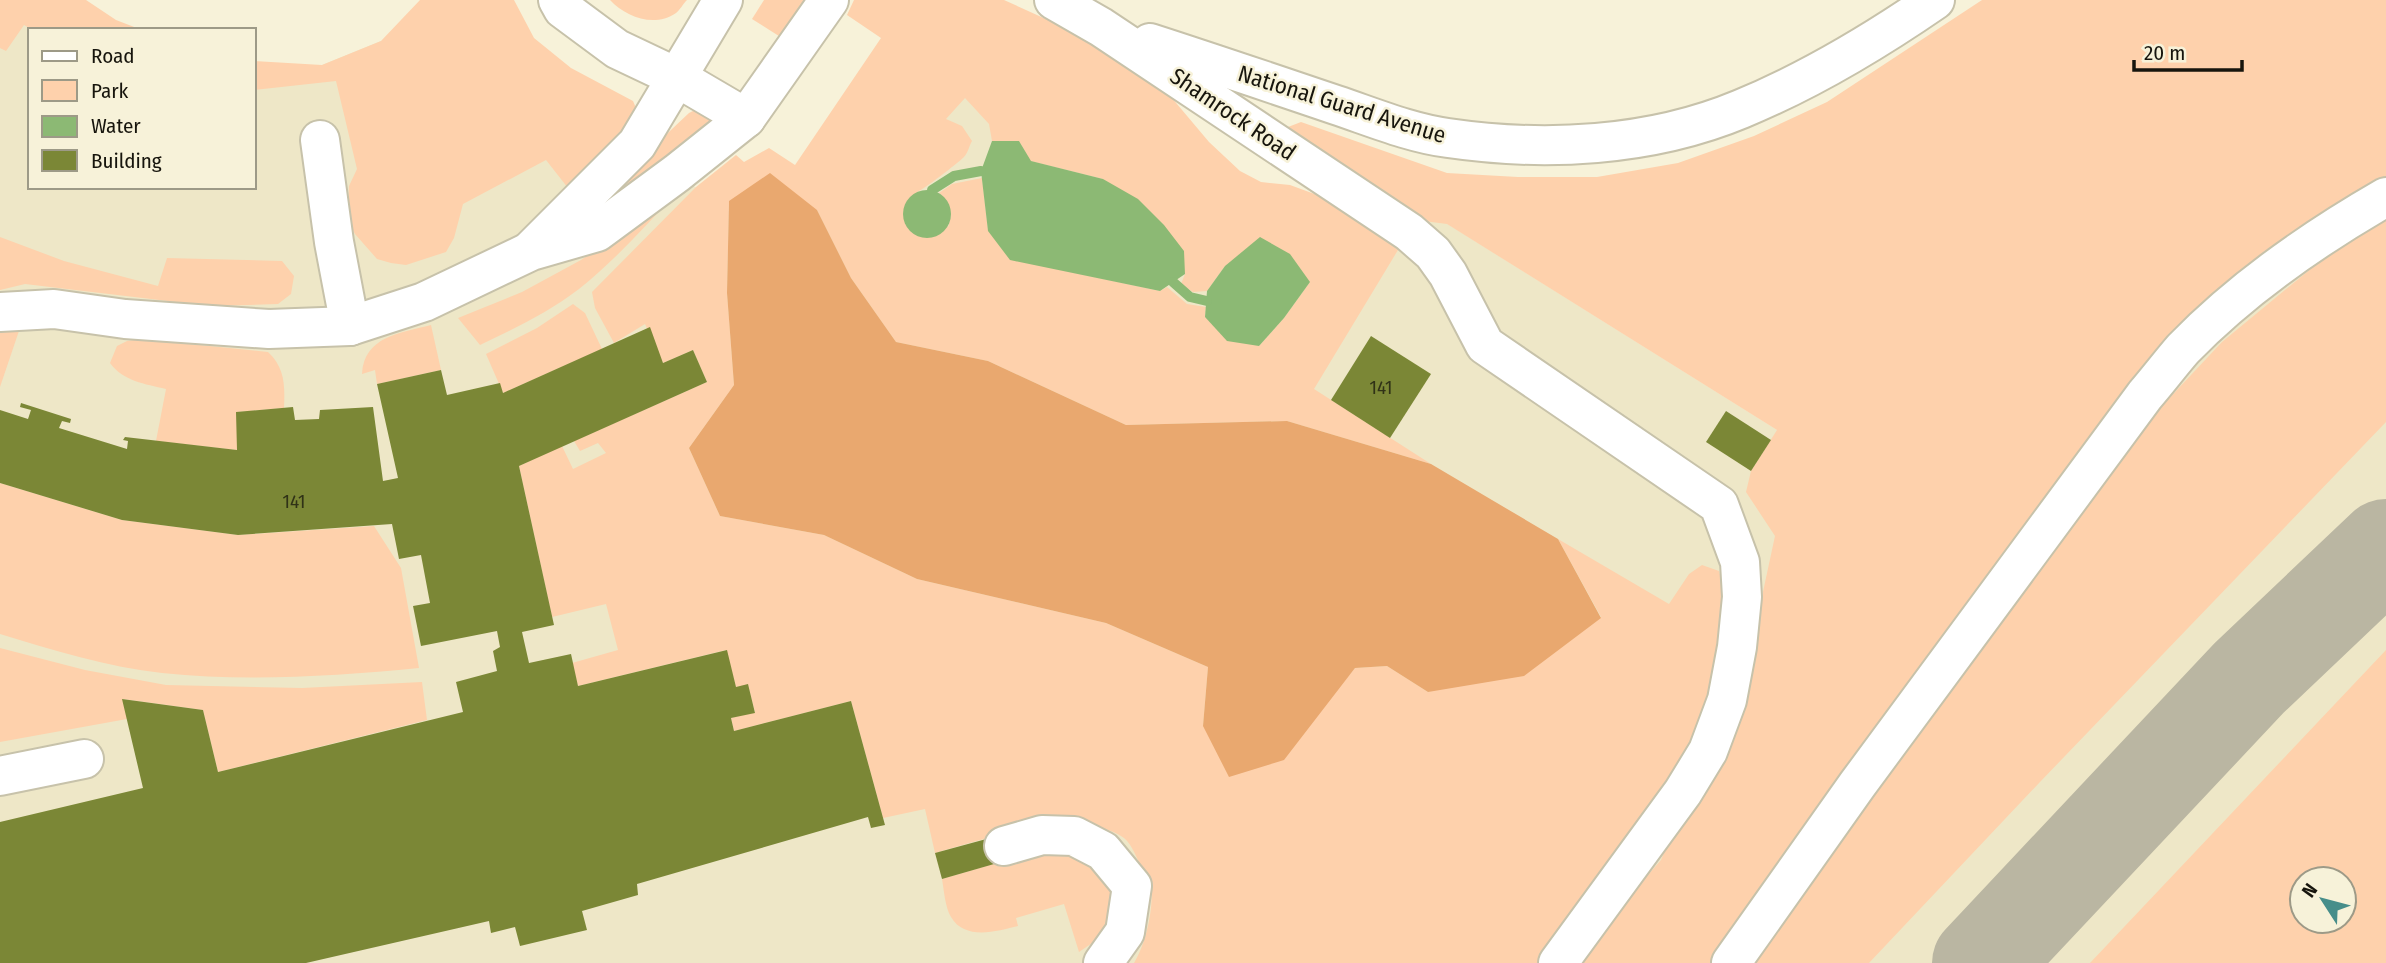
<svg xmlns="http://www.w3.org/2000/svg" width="2386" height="963" font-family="'Fira Sans Condensed',sans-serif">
	<rect width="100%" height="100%" fill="#f7f2d9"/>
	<path fill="#eee7c7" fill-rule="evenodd" d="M 0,0 L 57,30 L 30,30 L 30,187 L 254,187 L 254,75 L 322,65 L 381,41 L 545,78 L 782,250 L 935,17 L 1238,191 L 1422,208 L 1835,466 L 2386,50 L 2386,963 L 0,963 ZM 2302,879 L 2344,879 L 2344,921 L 2302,921 Z"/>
	<g fill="#fed1ac" fill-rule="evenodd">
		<path d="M 0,0 L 86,0 L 116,20 L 142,30 L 33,30 L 24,25 L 6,51 L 0,48 Z"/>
		<path d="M 420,0 L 514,0 L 534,38 L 571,68 L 633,101 L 639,115 L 568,188 L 546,160 L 463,204 L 454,238 L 446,252 L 406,265 L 391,263 L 377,259 L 355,234 L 347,220 L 349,186 L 357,169 L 336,81 L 254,90 L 254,61 L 322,65 L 381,41 Z"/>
		<path d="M 610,0 L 687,0 C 683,4 680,10 676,13 C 654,28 626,17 610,0 Z"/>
		<path d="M 764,0 L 805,0 L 782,38 L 752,19 Z"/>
		<path d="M 854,0 L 1004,0 L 1048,20 L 1161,85 L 1209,142 L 1240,171 L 1261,182 L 1290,185 L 1320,196 L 1401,245 L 1314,389 L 1431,464 L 1287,421 L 1126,425 L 988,361 L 896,342 L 851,278 L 817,210 L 729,201 L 727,293 L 734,385 L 689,448 L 720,516 L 824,535 L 917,579 L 1106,623 L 1208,667 L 1203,726 L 1335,692 L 1355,668 L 1387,666 L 1428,692 L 1601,617 L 1558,539 L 1669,604 L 1689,574 L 1702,565 L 1719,571 L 1723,586 L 1720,646 L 1709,702 L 1681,770 L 1537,963 L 1134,963 C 1146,944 1154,908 1151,885 C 1150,880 1146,875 1143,871 C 1138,861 1132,844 1124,838 C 1082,807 981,840 935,853 L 925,809 L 883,818 L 851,701 L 734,731 L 731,718 L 755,712 L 748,685 L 736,687 L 726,650 L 578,686 L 572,663 L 618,650 L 606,604 L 552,617 L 519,466 L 562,446 L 573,469 L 606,453 L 598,443 L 580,451 L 574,441 L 707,382 L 693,350 L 663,363 L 645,324 L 614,343 L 595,308 L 592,292 L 696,187 L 736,155 L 744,162 L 769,148 L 795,165 L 881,38 L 847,15 ZM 965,98 L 989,124 L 992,141 L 1019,141 L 1030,161 L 1103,179 L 1185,274 L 1181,284 L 1193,292 L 1207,291 L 1225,266 L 1310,282 L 1284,318 L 1259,346 L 1205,317 L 1206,307 L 1187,304 L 1167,287 L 1160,291 L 1010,259 L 988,230 L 982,178 L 952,184 L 939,193 C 950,202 953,214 948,227 L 917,192 C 923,190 958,163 964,157 C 968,153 969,146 972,141 L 962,126 L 946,119 Z"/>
		<path d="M 1982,0 L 2386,0 L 2386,182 L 2266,261 L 1712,963 L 1571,963 L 1661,860 L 1758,615 L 1775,536 L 1746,492 L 1751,471 L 1777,430 L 1447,224 L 1416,220 L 1289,138 L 1288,127 L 1301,122 L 1447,173 L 1518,177 L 1597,177 L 1678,163 L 1754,136 L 1827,102 Z"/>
		<path d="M 697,109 L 713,116 L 712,126 L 591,221 L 583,213 L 689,113 Z"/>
		<path d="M 675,194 C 645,227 614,261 579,289 C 549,312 514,329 480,345 L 458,318 L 522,292 L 581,260 Z"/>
		<path d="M 2386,217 L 2386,422 L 2040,782 L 1869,963 L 1751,963 L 2055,551 L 2145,424 L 2222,342 L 2313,267 Z"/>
		<path d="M 0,237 L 64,261 L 158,286 L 167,258 L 282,261 L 294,276 L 291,294 L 278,304 L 210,306 L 25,284 L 0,290 Z"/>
		<path d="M 573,304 L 585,313 L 602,349 L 503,393 L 486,354 L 537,328 Z"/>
		<path d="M 22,322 L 0,387 L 0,324 Z"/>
		<path d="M 431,325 L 441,370 L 377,384 L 375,370 L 362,374 C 364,336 401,333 431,325 Z"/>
		<path d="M 141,339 L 268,352 C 285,368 285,385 284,408 L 237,412 L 237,450 L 156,441 L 166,389 C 145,384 123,381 110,363 L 117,346 L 127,341 Z"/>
		<path d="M 0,483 L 122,520 L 238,535 L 374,526 L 401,568 L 419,668 C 335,676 247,682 162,673 C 108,667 52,650 0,634 Z"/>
		<path d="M 0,648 L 85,670 L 166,685 L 302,688 L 422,682 L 427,720 L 218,772 L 203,710 L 123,699 L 127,719 L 0,742 Z"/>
		<path d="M 2386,650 L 2386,963 L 2090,963 ZM 2302,879 L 2344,879 L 2344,921 L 2302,921 Z"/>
		<path d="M 1074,851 L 1106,879 L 1113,900 L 1110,922 L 1098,939 L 1079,952 L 1064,904 L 1016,918 L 1018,926 C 997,931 965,941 951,917 C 945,907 944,890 942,879 L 1007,860 L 1007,855 Z"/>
	</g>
	<path fill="#e9a86f" d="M 770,173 L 817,210 L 851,278 L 896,342 L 988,361 L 1126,425 L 1287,421 L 1431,464 L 1558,539 L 1601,618 L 1524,676 L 1428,692 L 1387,666 L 1355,668 L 1284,760 L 1229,777 L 1203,726 L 1208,667 L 1106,623 L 917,579 L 824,535 L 720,516 L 689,448 L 734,385 L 727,293 L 729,201 Z"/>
	<g fill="#8cb974">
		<path d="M 992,141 L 1019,141 L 1031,161 L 1103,179 L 1138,199 L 1164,225 L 1184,251 L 1185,274 L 1160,291 L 1010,260 L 988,231 L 981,171 Z"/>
		<circle cx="927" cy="214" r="24"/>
		<path d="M 1260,237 L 1290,254 L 1310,282 L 1284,318 L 1259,346 L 1227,341 L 1205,317 L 1207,291 L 1225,266 Z"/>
	</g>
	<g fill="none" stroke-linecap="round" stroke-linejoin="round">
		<g stroke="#8cb974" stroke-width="10">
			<path d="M 932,190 L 954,176 L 981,171"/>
			<path d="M 1173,282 L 1190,297 L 1207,301"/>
		</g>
		<path stroke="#bab6a2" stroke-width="98" d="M 1981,963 L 2249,678 L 2386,548"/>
	</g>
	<g fill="#7b8736">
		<path d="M 650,327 L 663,363 L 693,350 L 707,382 L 519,466 L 554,625 L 522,632 L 529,663 L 571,654 L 578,686 L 727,650 L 736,687 L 748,684 L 755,713 L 731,718 L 734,731 L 851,701 L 885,825 L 871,828 L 868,817 L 637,884 L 638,895 L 582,911 L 587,930 L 520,946 L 515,927 L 491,933 L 489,921 L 306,963 L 0,963 L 0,822 L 143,788 L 122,699 L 203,710 L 218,772 L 463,712 L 456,682 L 497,671 L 493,651 L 500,647 L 497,631 L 421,646 L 413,606 L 430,603 L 421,555 L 399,559 L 392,524 L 238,535 L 122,520 L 0,483 L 0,410 L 28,419 L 31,410 L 20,407 L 21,403 L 71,419 L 70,423 L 62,421 L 59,428 L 127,449 L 128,441 L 123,440 L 125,437 L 237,450 L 236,412 L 293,407 L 295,420 L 319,419 L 320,410 L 373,407 L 383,481 L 398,478 L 377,384 L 441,370 L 447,395 L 500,383 L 503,393 Z"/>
		<path d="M 1371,336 L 1431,374 L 1390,438 L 1331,400 Z"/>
		<path d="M 1726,411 L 1771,440 L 1751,471 L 1706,442 Z"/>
		<path d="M 1001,835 L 1008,860 L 942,879 L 935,853 Z"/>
	</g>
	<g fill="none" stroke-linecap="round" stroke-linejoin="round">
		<defs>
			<g id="minor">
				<path d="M 558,0 L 563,9 L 617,49 L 676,77 L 746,118"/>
				<path d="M 1054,0 L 1101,27 L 1409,232 L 1433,253 L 1448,274 L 1485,345 L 1719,505 L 1740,562 L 1742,597 L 1737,647 L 1727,700 L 1708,751 L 1683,792 L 1558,963"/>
				<path d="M 1150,43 C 1212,63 1274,84 1336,105 C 1372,117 1410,133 1448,138 C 1544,152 1650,147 1741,109 C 1809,81 1874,42 1935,0"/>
				<path d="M 320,140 L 334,242 L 350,326"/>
				<path d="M 532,249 L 637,144 L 723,0"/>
				<path d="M 0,312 L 54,309 L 125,319 L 269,329 L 350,326 L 424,302 L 531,251 L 597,232 L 677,173 L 746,118 L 829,0"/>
				<path d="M 0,776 L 84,759"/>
				<path d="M 1004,846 L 1042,835 L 1074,836 L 1103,851 L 1132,886 L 1125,932 L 1103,963"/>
				<path d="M 1731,963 L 1857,785 L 2145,395 C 2158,380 2170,364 2183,349 C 2242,288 2313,239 2386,197"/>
			</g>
		</defs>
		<use href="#minor" stroke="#c7c2aa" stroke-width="42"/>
		<use href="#minor" stroke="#fff" stroke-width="38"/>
	</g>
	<g text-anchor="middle" stroke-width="5" stroke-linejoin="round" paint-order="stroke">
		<g font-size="19" fill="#303217">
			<text x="1381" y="394">141</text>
			<text x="294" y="508">141</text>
		</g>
		<g font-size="23" fill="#17150d" stroke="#f7f2d9">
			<text transform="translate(1342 104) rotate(17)" y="8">National Guard Avenue</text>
			<text transform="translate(1233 114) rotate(34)" y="8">Shamrock Road</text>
		</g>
	</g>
	<rect x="28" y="28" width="228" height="161" fill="#f7f2d9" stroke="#9d9a87" stroke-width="2"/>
	<rect x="42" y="51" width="35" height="10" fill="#ffffff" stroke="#9d9a87" stroke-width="2"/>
	<text x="91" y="63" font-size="21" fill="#17150d">Road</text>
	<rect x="42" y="80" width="35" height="21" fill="#fed1ac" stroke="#9d9a87" stroke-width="2"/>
	<text x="91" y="98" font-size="21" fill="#17150d">Park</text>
	<rect x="42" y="116" width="35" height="21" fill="#8cb974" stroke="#9d9a87" stroke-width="2"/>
	<text x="91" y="133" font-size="21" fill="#17150d">Water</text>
	<rect x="42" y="150" width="35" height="21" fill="#7b8736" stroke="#9d9a87" stroke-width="2"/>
	<text x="91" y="168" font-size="21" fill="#17150d">Building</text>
	<g transform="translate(2323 900) rotate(306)"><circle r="33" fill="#f7f2d9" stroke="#9d9a87" stroke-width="2"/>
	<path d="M0-5L12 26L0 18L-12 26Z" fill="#478e8a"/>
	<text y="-10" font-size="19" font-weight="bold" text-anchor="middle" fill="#17150d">N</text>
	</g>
	<path d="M2134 60v10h108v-10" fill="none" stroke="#17150d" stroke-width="3.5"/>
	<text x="2144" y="60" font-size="21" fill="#17150d" stroke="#f7f2d9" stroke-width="5" paint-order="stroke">20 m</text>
</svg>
